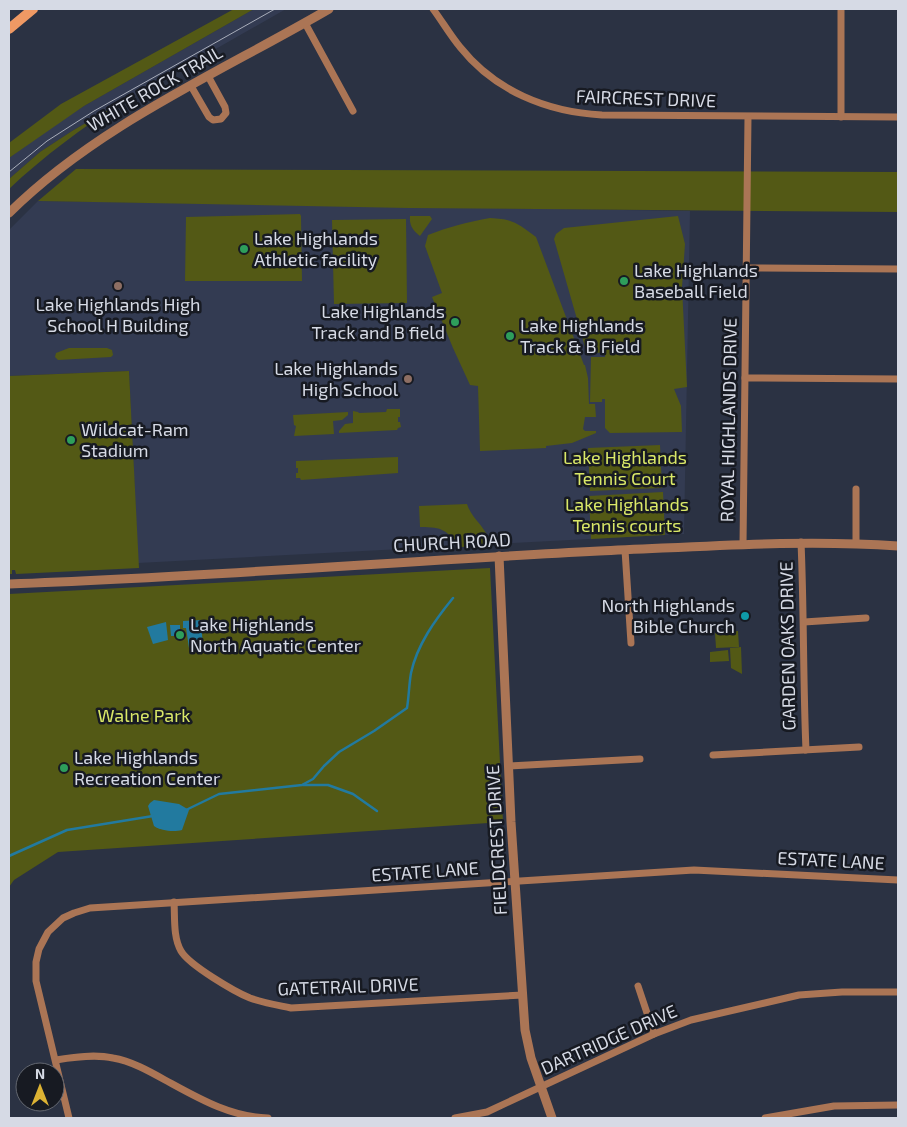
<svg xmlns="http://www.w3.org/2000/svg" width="907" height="1127" font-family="'Exo 2',sans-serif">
	<rect width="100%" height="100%" fill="#2b3243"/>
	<g fill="#333b52">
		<path d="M 254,9 L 286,9 L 72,131 L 40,152 L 9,179 L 9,158 L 53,126 L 84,106 Z"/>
		<path d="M 38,201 L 690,211 L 684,534 L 138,563 L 129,371 L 9,376 L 9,230 Z"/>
	</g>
	<g fill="#535915">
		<path d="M 234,9 L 254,9 L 84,106 L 9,158 L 9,143 L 61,104 Z"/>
		<path d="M 122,102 C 82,128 44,156 9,189 L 9,179 L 40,152 L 72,131 Z"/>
		<path d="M 76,169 L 898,172 L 898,212 L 408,208 L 38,201 Z"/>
		<path d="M 300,214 L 301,216 L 302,281 L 185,281 L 186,217 Z"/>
		<path d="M 410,216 L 430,216 L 432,219 L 420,236 C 413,231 409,225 410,216 Z"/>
		<path d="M 678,216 L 685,244 L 682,287 L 687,387 L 674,389 L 681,406 L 682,432 L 610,433 L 605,428 L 605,399 L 602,399 L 602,402 L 590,402 L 591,357 L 605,357 L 605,352 L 587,354 L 554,239 L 556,234 L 564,228 Z"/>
		<path d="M 490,218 C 514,219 518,224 536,237 L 584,365 L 585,365 L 588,378 L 589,404 L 595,404 L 596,417 L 585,417 L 583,429 L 585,431 L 596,431 L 596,433 L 572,443 L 546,446 L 546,448 L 480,451 L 478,386 L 470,385 L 453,348 L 432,297 L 442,293 L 425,246 L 428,235 C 448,227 468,222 490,218 Z"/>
		<path d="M 406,219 L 407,303 L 334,304 L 332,220 Z"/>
		<path d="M 69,348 L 107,348 L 112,350 L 113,355 L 111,357 L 58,360 L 55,357 L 56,353 Z"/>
		<path d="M 129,371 L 139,568 L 16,574 L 15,570 L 12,570 L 12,574 L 9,574 L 9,376 Z"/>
		<path d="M 387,409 L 400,409 L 400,417 L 398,417 L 398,422 L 400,422 L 401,427 L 398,428 L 397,430 L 339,433 L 339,431 L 345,424 L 353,423 L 353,411 L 358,412 L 359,413 L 386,412 Z"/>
		<path d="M 348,412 L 348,415 L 342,420 L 333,421 L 334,434 L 294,436 L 296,426 L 294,425 L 293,415 Z"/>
		<path d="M 660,445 L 662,488 L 590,491 L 588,448 Z"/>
		<path d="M 398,457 L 398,473 L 301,480 L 300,478 L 296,478 L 296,473 L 298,473 L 298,468 L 296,468 L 296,461 Z"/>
		<path d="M 663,492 L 665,535 L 591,539 L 589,496 Z"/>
		<path d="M 467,504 C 471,518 486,527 490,542 L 489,546 L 461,547 C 445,530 444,527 420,527 L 419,506 Z"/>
		<path d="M 490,568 L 503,822 L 58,852 L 14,880 L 9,887 L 9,594 Z"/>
		<path d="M 738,631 L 739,647 L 716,648 L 715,633 Z"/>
		<path d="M 741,647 L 742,674 L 731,668 L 730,648 Z"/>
		<path d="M 728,650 L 729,661 L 710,662 L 710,652 Z"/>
	</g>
	<g fill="#227a9f">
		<path d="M 201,620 L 203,647 L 189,648 L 186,628 L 183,628 L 183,621 Z"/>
		<path d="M 166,622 L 168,640 L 153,644 L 147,627 Z"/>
		<path d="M 170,625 L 180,625 L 180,636 L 171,636 Z"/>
		<path d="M 154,800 L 179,804 L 189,810 L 182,830 C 174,832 161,831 154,826 L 148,806 L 150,803 Z"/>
	</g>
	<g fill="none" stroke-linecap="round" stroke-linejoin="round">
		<g stroke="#227a9f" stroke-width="2.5">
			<path d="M 303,785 L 328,785 L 353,794 L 377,811"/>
			<path d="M 186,810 L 219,794 L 302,785 L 313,779 L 324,766 L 339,752 L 374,731 L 407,708 C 409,696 409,684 411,673 C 417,645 435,620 453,598"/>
			<path d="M 9,856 L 67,830 L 153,816"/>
		</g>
		<g stroke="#ab7555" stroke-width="7">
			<path d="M 433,9 C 442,21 450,35 460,47 C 495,91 547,112 602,115 L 898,117"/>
			<path d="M 305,23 L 353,111"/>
			<path d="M 191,86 L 209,117 L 213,120 L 221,119 L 226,113 L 225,107 L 208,76"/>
			<path d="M 841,117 L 841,9"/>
			<path d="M 746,268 L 898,269"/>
			<path d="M 745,378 L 898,379"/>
			<path d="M 856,489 L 856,543"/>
			<path d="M 801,542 C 804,611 803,681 806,750"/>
			<path d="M 743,545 L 748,117"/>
			<path d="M 625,550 L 631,643"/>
			<path d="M 804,622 L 866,618"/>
			<path d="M 713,755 L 859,747"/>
			<path d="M 509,766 L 640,759"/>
			<path d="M 174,902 C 175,918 173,937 181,951 C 189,965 235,992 250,998 C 264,1003 277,1005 291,1008 L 523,995"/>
			<path d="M 638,986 L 654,1034"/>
			<path d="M 56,1060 C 74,1057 95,1054 113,1058 C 131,1061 149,1071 165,1080 C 198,1098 230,1117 268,1118"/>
			<path d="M 69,1118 L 36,981 L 36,962 L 39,949 L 48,932 L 63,918 L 74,913 L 90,908 L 694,870 L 898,880"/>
			<path d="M 455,1118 L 487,1112 L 654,1034 L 691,1020 L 799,995 L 842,992 L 898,992"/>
			<path d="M 765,1118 L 834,1106 L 898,1105"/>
		</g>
		<g stroke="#ab7555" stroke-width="9">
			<path d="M 9,213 C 99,124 221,72 329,9"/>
			<path d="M 499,556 L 511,822 L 525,1030 L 531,1058 L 552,1118"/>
			<path d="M 9,584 C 206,577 402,561 599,551 C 699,547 798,539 898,546"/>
		</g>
		<path stroke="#ef9964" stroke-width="10" d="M 9,29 L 33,9"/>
		<path stroke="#a9aebb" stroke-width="1" d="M 9,172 L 47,141 L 94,111 L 275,9"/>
	</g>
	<g fill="#2e9e5b" stroke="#171a22" stroke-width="2">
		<circle cx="244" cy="249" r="5"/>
		<circle cx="624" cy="281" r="5"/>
		<circle cx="455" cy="322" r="5"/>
		<circle cx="510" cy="336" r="5"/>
		<circle cx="71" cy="440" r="5"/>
		<circle cx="180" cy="635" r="5"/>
		<circle cx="64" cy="768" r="5"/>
	</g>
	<g fill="#8d6e63" stroke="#171a22" stroke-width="2">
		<circle cx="118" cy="286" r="5"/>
		<circle cx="408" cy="379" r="5"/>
	</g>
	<circle fill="#0f9aa8" stroke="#171a22" stroke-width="2" cx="745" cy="616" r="5"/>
	<g text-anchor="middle" stroke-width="5" stroke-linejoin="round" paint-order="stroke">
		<g font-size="18" fill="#d6dae5" stroke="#171a22">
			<text transform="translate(155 89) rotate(-30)" y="6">WHITE ROCK TRAIL</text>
			<text transform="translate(646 99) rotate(2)" y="6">FAIRCREST DRIVE</text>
			<text transform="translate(729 420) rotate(-89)" y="6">ROYAL HIGHLANDS DRIVE</text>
			<text transform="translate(452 543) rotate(-3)" y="6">CHURCH ROAD</text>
			<text transform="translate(788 646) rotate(-91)" y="6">GARDEN OAKS DRIVE</text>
			<text transform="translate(497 840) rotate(-93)" y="6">FIELDCREST DRIVE</text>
			<text transform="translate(831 861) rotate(3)" y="6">ESTATE LANE</text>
			<text transform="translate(425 872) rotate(-4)" y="6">ESTATE LANE</text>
			<text transform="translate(348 987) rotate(-2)" y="6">GATETRAIL DRIVE</text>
			<text transform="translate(609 1040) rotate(-24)" y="6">DARTRIDGE DRIVE</text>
		</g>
		<g font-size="18" fill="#d6dae5" stroke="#171a22" text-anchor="start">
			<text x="254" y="245">Lake Highlands<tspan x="254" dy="21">Athletic facility</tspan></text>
			<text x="634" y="277">Lake Highlands<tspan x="634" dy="21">Baseball Field</tspan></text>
			<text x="118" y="311" text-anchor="middle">Lake Highlands High<tspan x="118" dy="21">School H Building</tspan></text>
			<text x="445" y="318" text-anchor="end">Lake Highlands<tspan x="445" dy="21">Track and B field</tspan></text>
			<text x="520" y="332">Lake Highlands<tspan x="520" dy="21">Track &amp; B Field</tspan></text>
			<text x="398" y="375" text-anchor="end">Lake Highlands<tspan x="398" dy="21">High School</tspan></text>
			<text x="81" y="436">Wildcat-Ram<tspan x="81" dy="21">Stadium</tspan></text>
			<text x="735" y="612" text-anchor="end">North Highlands<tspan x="735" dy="21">Bible Church</tspan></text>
			<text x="190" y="631">Lake Highlands<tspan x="190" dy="21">North Aquatic Center</tspan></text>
			<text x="74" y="764">Lake Highlands<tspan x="74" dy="21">Recreation Center</tspan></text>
		</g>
		<g font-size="18" fill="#dae868" stroke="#171a22">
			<text x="625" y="464">Lake Highlands<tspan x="625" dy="21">Tennis Court</tspan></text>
			<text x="627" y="511">Lake Highlands<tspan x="627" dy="21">Tennis courts</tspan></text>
			<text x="144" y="722">Walne Park</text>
		</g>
	</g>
	<rect width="907" height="1127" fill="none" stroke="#d6dae5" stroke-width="20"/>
	<g transform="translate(40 1087)"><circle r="24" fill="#171a22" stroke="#636770"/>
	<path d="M0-4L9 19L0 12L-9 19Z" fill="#dcb233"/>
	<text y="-8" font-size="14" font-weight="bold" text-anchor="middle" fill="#d6dae5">N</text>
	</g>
</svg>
